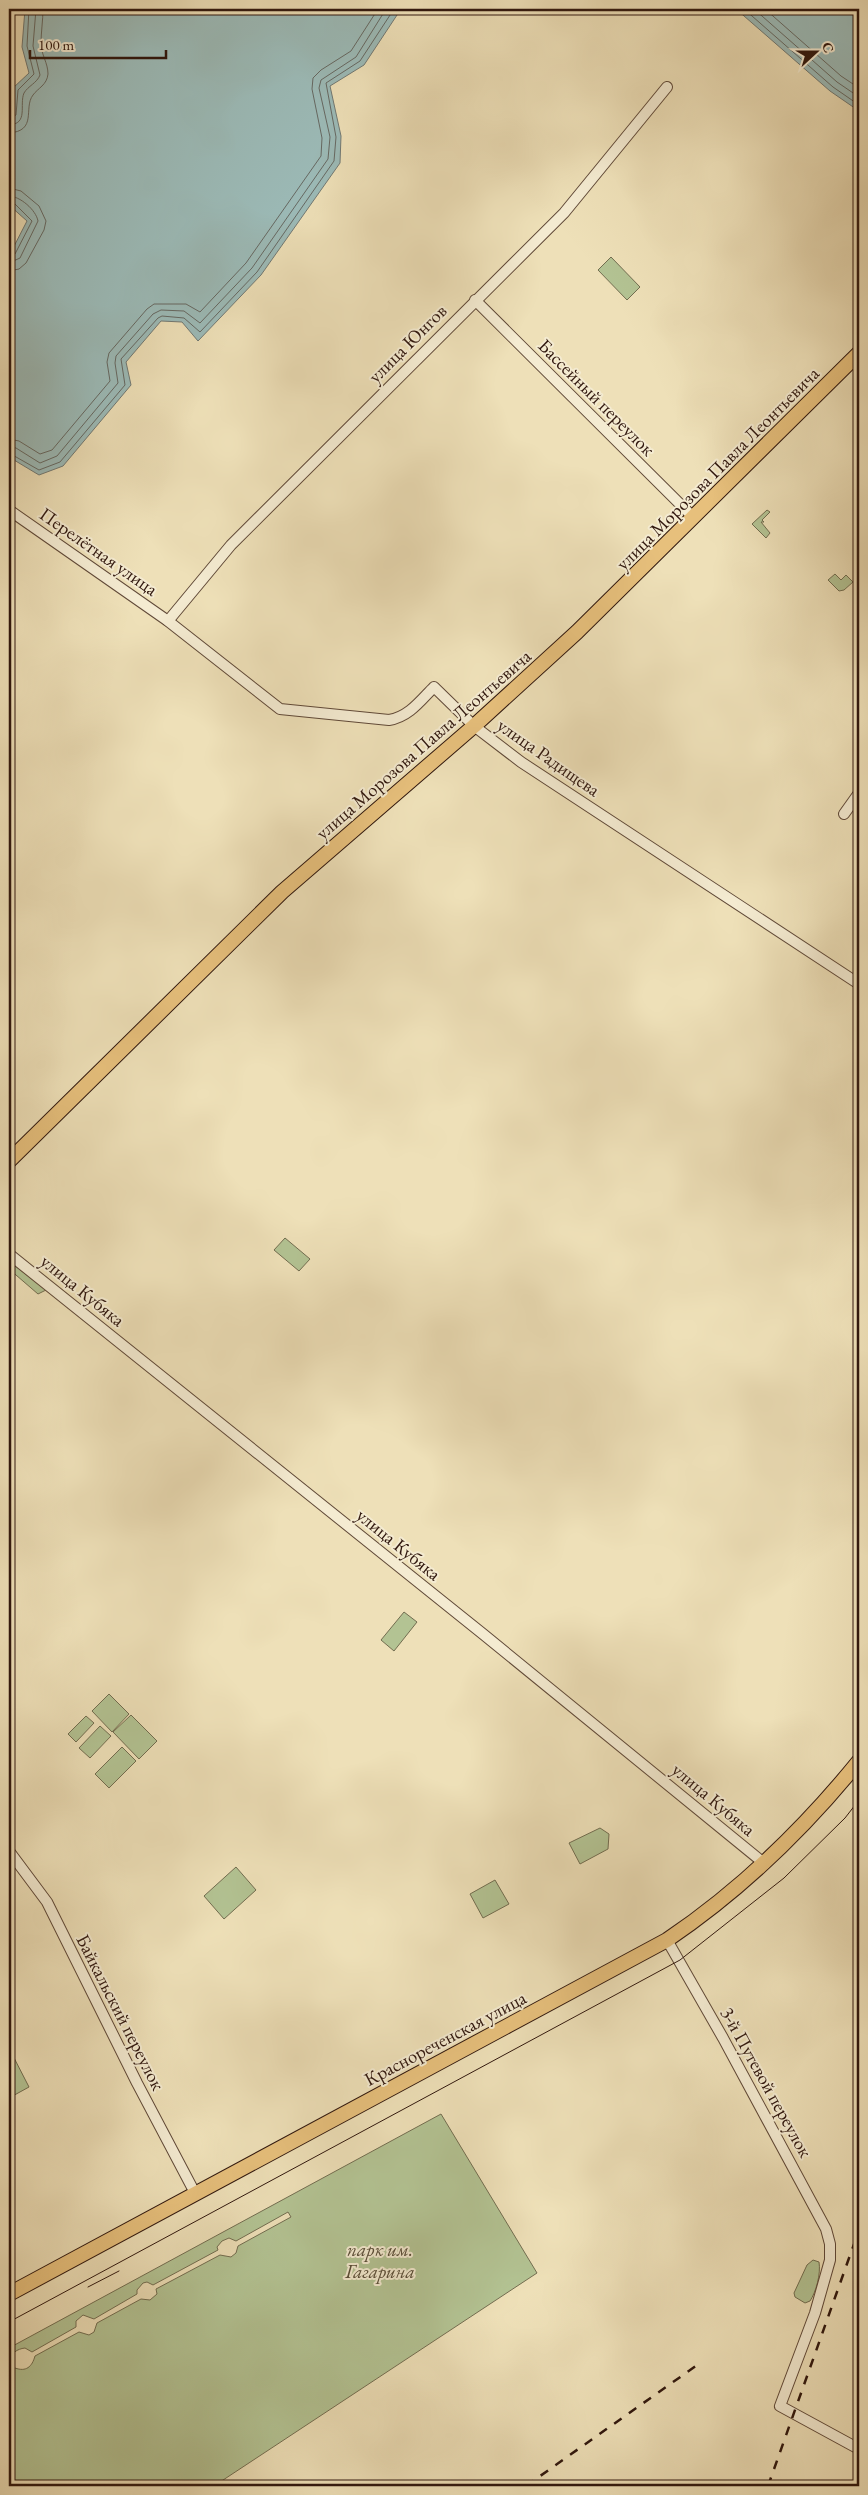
<svg xmlns="http://www.w3.org/2000/svg" width="868" height="2495" font-family="'EB Garamond',serif">
	<rect width="100%" height="100%" fill="#eee0b8"/>
	<filter id="stains"><feTurbulence type="fractalNoise" baseFrequency=".004" numOctaves="4"/><feColorMatrix values="0 0 0 0 .2 0 0 0 0 .09 0 0 0 0 .02 0 0 0 .5 -.17"/></filter>
	<radialGradient id="worn" r=".72"><stop offset=".6" stop-color="#630" stop-opacity="0"/><stop offset="1" stop-color="#630" stop-opacity=".3"/></radialGradient>
	<g fill="#b3c393" stroke="#726d50">
		<path d="M 611,257 L 640,287 L 627,300 L 598,270 Z"/>
		<path d="M 767,510 L 770,512 L 762,520 L 764,522 L 761,522 L 770,533 L 766,538 L 752,524 Z"/>
		<path d="M 835,574 L 841,580 L 846,575 L 853,582 L 844,590 L 839,591 L 828,580 Z"/>
		<path d="M 285,1238 L 310,1259 L 299,1271 L 274,1250 Z"/>
		<path d="M 9,1261 L 46,1290 L 38,1294 L 9,1269 Z"/>
		<path d="M 404,1612 L 417,1622 L 394,1651 L 381,1640 Z"/>
		<path d="M 109,1694 L 129,1714 L 112,1732 L 92,1711 Z"/>
		<path d="M 131,1715 L 157,1741 L 139,1759 L 113,1732 Z"/>
		<path d="M 86,1716 L 94,1723 L 76,1742 L 68,1734 Z"/>
		<path d="M 100,1726 L 111,1736 L 90,1758 L 79,1748 Z"/>
		<path d="M 122,1747 L 136,1761 L 109,1788 L 95,1774 Z"/>
		<path d="M 600,1828 L 609,1834 L 608,1849 L 580,1864 L 569,1843 Z"/>
		<path d="M 236,1867 L 256,1890 L 224,1919 L 204,1896 Z"/>
		<path d="M 495,1880 L 509,1904 L 483,1918 L 470,1894 Z"/>
		<path d="M 11,2052 L 29,2087 L 9,2098 L 9,2054 Z"/>
		<path d="M 441,2114 L 537,2273 L 214,2486 L 9,2486 L 9,2371 L 15,2368 C 26,2372 32,2367 35,2356 L 79,2332 L 89,2335 L 94,2332 L 97,2323 L 141,2299 L 150,2300 L 157,2294 L 156,2289 L 220,2255 L 231,2257 L 236,2253 L 238,2246 L 291,2217 L 288,2212 L 236,2241 L 229,2238 L 222,2241 L 217,2247 L 218,2250 L 153,2285 L 147,2282 L 143,2283 L 137,2290 L 137,2294 L 94,2319 L 83,2315 L 76,2321 L 76,2327 L 32,2352 L 25,2348 C 17,2349 10,2353 12,2362 L 9,2364 L 9,2348 Z"/>
		<path d="M 813,2260 L 819,2262 C 821,2274 816,2292 810,2301 L 805,2303 L 795,2297 L 794,2293 L 807,2265 Z"/>
	</g>
	<g fill="#9cbbb8" stroke="#717974">
		<path d="M 25,9 L 401,9 L 364,65 L 330,86 L 341,136 L 340,163 L 261,275 L 198,341 L 182,322 L 161,321 L 126,362 L 131,385 L 63,466 L 39,475 L 9,457 L 9,256 L 27,221 L 9,205 L 9,142 L 13,88 L 29,73 L 22,47 Z"/>
		<path d="M 736,9 L 859,9 L 859,111 L 830,91 Z"/>
	</g>
	<g fill="none" stroke-linecap="round" stroke-linejoin="round">
		<g stroke="#666963" stroke-width="1">
			<path d="M 744,9 L 833,87 L 859,105"/>
			<path d="M 754,9 L 837,82 L 859,97"/>
			<path d="M 765,9 L 841,76 L 859,88"/>
			<path d="M 9,119 L 16,115 L 18,90 L 34,74 L 27,46 L 29,9"/>
			<path d="M 9,125 C 29,124 19,105 24,93 C 28,86 37,83 40,75 L 33,46 L 36,9"/>
			<path d="M 9,133 C 38,131 23,108 33,95 C 38,88 47,85 48,74 C 48,63 41,54 41,44 C 41,32 43,20 43,9"/>
			<path d="M 9,188 L 21,191 L 39,206 L 46,221 L 44,230 L 26,263 L 19,269 L 9,271"/>
			<path d="M 9,196 C 20,196 36,210 38,221 L 20,258 L 9,263"/>
			<path d="M 9,202 L 14,203 L 32,221 L 15,254 L 9,257"/>
			<path d="M 9,439 L 19,441 L 40,454 L 52,450 L 110,381 L 107,362 L 109,353 L 147,309 L 154,304 L 186,304 L 200,312 L 246,263 L 321,156 L 322,138 L 312,89 L 313,78 L 321,70 L 351,51 L 378,9"/>
			<path d="M 9,446 L 16,448 L 40,463 L 57,456 L 118,383 L 115,363 L 116,356 L 153,314 L 161,310 L 184,311 L 200,323 L 252,268 L 328,159 L 330,137 L 319,88 L 321,80 L 356,57 L 386,9"/>
			<path d="M 9,453 L 39,470 L 60,462 L 125,385 L 121,359 L 158,318 L 162,316 L 184,318 L 200,332 L 257,272 L 334,161 L 336,137 L 326,83 L 360,61 L 394,9"/>
		</g>
		<defs>
			<g id="minor">
				<path d="M 475,300 L 694,518"/>
				<path d="M 9,510 L 168,621 L 280,709 L 389,720 C 409,717 421,700 434,687 L 474,726 L 521,762 L 859,984"/>
				<path d="M 168,621 L 231,545 L 564,213 L 667,87"/>
				<path d="M 844,814 L 859,793"/>
				<path d="M 9,1254 L 483,1634 L 765,1864"/>
				<path d="M 9,1851 L 47,1902 L 137,2083 L 195,2193"/>
				<path d="M 667,1940 L 723,2038 L 826,2229 L 830,2244 L 830,2260 L 815,2313 L 780,2406 L 859,2449"/>
			</g>
			<g id="major">
				<path d="M 9,1161 L 282,892 L 474,726 L 577,632 L 859,353"/>
				<path d="M 9,2294 L 667,1940 C 741,1890 803,1830 859,1761"/>
			</g>
		</defs>
		<use href="#minor" stroke="#604938" stroke-width="12"/>
		<use href="#major" stroke="#30170e" stroke-width="16"/>
		<use href="#minor" stroke="#f4ebd1" stroke-width="10"/>
		<use href="#major" stroke="#e7c07c" stroke-width="14"/>
		<g stroke="#30170e" stroke-width="1">
			<path d="M 88,2287 L 119,2271"/>
			<path d="M 9,2322 L 680,1960 L 784,1878 L 845,1818 L 859,1800"/>
		</g>
		<g stroke="#30170e" stroke-width="2.5" stroke-dasharray="9 9" stroke-linecap="butt">
			<path d="M 526,2486 L 700,2363"/>
			<path d="M 768,2486 L 859,2230"/>
		</g>
	</g>
	<g text-anchor="middle" stroke-width="4" stroke-linejoin="round" paint-order="stroke">
		<g font-size="19" fill="#30170e" stroke="#f4ebd1">
			<text transform="translate(407 343) rotate(-45)" y="7">улица Юнгов</text>
			<text transform="translate(597 397) rotate(45)" y="7">Бассейный переулок</text>
			<text transform="translate(717 468) rotate(-45)" y="7">улица Морозова Павла Леонтьевича</text>
			<text transform="translate(99 551) rotate(35)" y="7">Перелётная улица</text>
			<text transform="translate(423 744) rotate(-41)" y="7">улица Морозова Павла Леонтьевича</text>
			<text transform="translate(549 757) rotate(35)" y="7">улица Радищева</text>
			<text transform="translate(83 1290) rotate(39)" y="7">улица Кубяка</text>
			<text transform="translate(399 1544) rotate(39)" y="7">улица Кубяка</text>
			<text transform="translate(714 1799) rotate(40)" y="7">улица Кубяка</text>
			<text transform="translate(121 2012) rotate(63)" y="7">Байкальский переулок</text>
			<text transform="translate(445 2038) rotate(-28)" y="7">Краснореченская улица</text>
			<text transform="translate(767 2082) rotate(61)" y="7">3-й Путевой переулок</text>
		</g>
		<g font-size="19" font-style="italic" fill="#574b36" stroke="#f4ebd1">
			<text x="380" y="2256">парк им.<tspan x="380" dy="22">Гагарина</tspan></text>
		</g>
	</g>
	<rect width="868" height="2495" fill="none" stroke="#eee0b8" stroke-width="30"/>
	<rect x="10" y="10" width="848" height="2475" fill="none" stroke="#30170e" stroke-width="2.5"/>
	<rect x="15" y="15" width="838" height="2465" fill="none" stroke="#30170e"/>
	<g transform="translate(816 52) rotate(69)" stroke="#f4ebd1" stroke-width="4" paint-order="stroke">
	<path d="M0-4L9 19L0 12L-9 19Z" fill="#30170e"/>
	<text y="-8" font-size="14" font-weight="bold" text-anchor="middle" fill="#30170e">С</text>
	</g>
	<path d="M30 50v8h136v-8" fill="none" stroke="#30170e" stroke-width="2.5"/>
	<text x="38" y="50" font-size="15" fill="#30170e" stroke="#f4ebd1" stroke-width="4" paint-order="stroke">100 m</text>
	<rect width="100%" height="100%" filter="url(#stains)"/>
	<rect width="100%" height="100%" fill="url(#worn)"/>
</svg>
